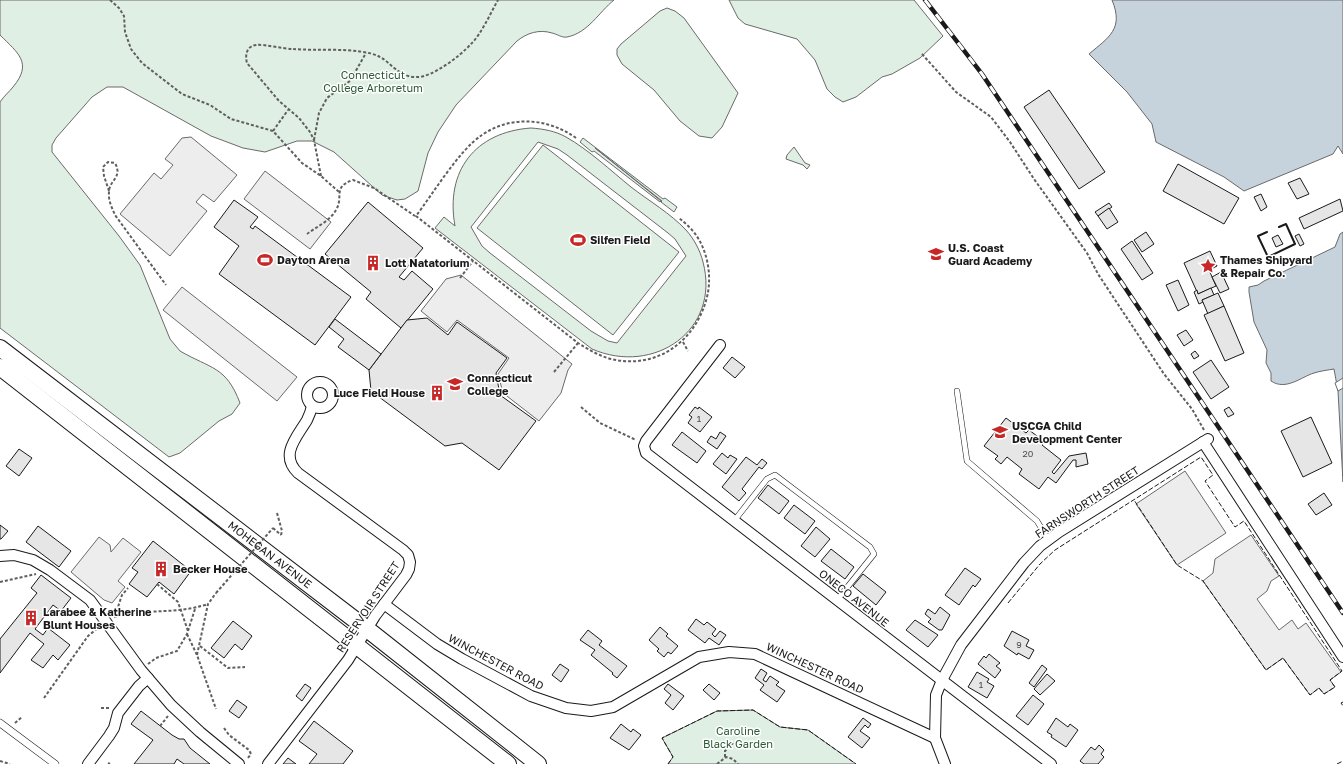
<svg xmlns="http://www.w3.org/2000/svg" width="1343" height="764" font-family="'Golos Text',sans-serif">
	<rect width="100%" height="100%" fill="#fff"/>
	<g fill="#e0efe3" stroke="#6a6a6a" fill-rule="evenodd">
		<path d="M 0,0 L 614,0 C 599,12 588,33 567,37 C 562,38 557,34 552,33 C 539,29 527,33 517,41 L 456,105 L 438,132 L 428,153 L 418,191 L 405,199 L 397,200 L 382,195 L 334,152 L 312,141 L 297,141 L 265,152 L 243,148 L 211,136 L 123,87 L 107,87 L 92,97 L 56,138 L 52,145 L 52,152 L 119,236 L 140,265 L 170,339 L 180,351 C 211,369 226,366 240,403 L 232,414 L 219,421 L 180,453 L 169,457 L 0,328 L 0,102 C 4,96 9,92 13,87 C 33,63 18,53 0,35 Z"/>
		<path d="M 729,0 L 914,0 L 943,36 L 920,58 L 892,74 L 882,77 L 856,97 L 843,102 L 835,97 L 827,89 L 815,60 L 797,39 L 745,24 L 738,18 Z"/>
		<path d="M 667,8 L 675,11 L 684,18 L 738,93 L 722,127 L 712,138 L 699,136 L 680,121 L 654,90 L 622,64 L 617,55 L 617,49 L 621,44 L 660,11 Z"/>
		<path d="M 531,128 C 544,129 555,131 566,137 C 589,150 610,170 631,187 C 649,201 670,213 686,230 C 694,239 700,250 703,262 C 721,330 654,376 592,349 L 435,228 L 444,217 L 455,226 C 445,171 475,132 531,128 ZM 538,142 L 558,149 L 567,155 L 668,233 L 675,239 L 686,256 L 617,343 L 608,341 L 591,331 L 490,253 L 482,246 L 471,227 Z"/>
		<path d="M 583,138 L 663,199 L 665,198 L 677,207 L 674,212 L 661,202 L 662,201 L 595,148 L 661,201 L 660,202 L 594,151 L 592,152 L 580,142 Z"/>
		<path d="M 543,145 L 679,252 L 613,335 L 477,228 Z"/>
		<path d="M 794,147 L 805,163 L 810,165 L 807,169 L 803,165 L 786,159 L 787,155 Z"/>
		<path d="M 753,710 L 780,727 L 808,730 L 856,764 L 668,764 L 673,757 L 662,738 L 717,711 Z"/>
	</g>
	<g fill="#ededed" stroke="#6a6a6a">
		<path d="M 191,137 L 237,175 L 214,202 L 203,194 L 196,202 L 207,211 L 170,256 L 120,214 L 154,173 L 161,179 L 173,165 L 165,159 L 182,138 Z"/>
		<path d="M 265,171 L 331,222 L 310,249 L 244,199 Z"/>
		<path d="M 461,275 L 572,364 L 568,370 L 561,393 L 539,421 L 503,393 L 498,374 L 509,358 L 457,320 L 447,332 L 421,311 L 446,279 Z"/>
		<path d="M 182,287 L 297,377 L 277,401 L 163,310 Z"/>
		<path d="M 1185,471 L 1226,533 L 1177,565 L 1136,504 Z"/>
		<path d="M 1251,535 L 1279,576 L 1271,581 L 1267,591 L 1257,599 L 1279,630 L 1292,620 L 1298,629 L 1306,623 L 1341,672 L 1330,680 L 1335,687 L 1324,694 L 1319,688 L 1310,695 L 1283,658 L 1266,670 L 1203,581 L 1213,573 L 1215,559 Z"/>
		<path d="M 99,537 L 110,545 L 111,552 L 123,538 L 141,552 L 118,581 L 125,587 L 112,603 L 104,600 L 71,572 Z"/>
	</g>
	<g fill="#c6d2dc" stroke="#6a6a6a">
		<path d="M 1112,0 L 1343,0 L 1343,154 L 1338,146 L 1333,154 L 1244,191 L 1224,177 L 1156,142 L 1152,124 L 1127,92 L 1089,54 C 1109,37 1124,29 1112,0 Z"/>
		<path d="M 1343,232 L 1343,482 L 1338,391 L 1334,369 C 1328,370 1320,371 1314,373 C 1301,377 1286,391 1271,381 L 1271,373 L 1266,363 L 1267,350 L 1254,322 L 1249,292 L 1249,287 L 1258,285 L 1264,281 L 1335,247 L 1340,234 Z"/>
	</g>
	<path fill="#fff" stroke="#6a6a6a" d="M 1343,378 L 1343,388 L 1338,391 L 1335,383 Z"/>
	<g fill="#e6e6e6" stroke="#1a1a1a">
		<path d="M 1049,90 L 1105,172 L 1079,189 L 1024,107 Z"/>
		<path d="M 1178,164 L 1239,198 L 1224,224 L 1163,191 Z"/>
		<path d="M 1300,178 L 1309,194 L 1297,199 L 1288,183 Z"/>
		<path d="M 1261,194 L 1267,207 L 1261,211 L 1254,197 Z"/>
		<path d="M 1340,199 L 1343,211 L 1304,229 L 1299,218 Z"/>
		<path d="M 234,200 L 258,217 L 250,227 L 253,229 L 255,226 L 351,297 L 315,345 L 219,274 L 239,246 L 214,227 Z"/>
		<path d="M 368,202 L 423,248 L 399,277 L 404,280 L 412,271 L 433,289 L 401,328 L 366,299 L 371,292 L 325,254 Z"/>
		<path d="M 1109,203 L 1112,207 L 1098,216 L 1095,212 Z"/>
		<path d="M 1109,208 L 1118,222 L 1107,229 L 1098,216 Z"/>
		<path d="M 1146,232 L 1154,244 L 1142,252 L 1134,240 Z"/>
		<path d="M 1299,234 L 1304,244 L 1300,246 L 1295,236 Z"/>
		<path d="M 1278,235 L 1283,244 L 1276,247 L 1272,238 Z"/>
		<path d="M 1132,241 L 1153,273 L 1142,280 L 1121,249 Z"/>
		<path d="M 1210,251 L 1217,266 L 1209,270 L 1216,286 L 1198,294 L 1184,263 Z"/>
		<path d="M 1221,272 L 1229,289 L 1220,293 L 1212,277 Z"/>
		<path d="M 1178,280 L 1189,305 L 1178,311 L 1166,285 Z"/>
		<path d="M 1211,288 L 1214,295 L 1202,300 L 1203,302 L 1199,304 L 1194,292 L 1197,290 L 1198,294 Z"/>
		<path d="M 1218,293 L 1224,306 L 1208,314 L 1202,300 Z"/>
		<path d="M 1224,306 L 1244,353 L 1225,361 L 1204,315 Z"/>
		<path d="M 427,318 L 448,335 L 457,322 L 507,358 L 496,373 L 500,395 L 536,421 L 499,470 L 462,443 L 445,446 L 371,391 L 369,370 L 407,320 Z"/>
		<path d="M 335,319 L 381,354 L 369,370 L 338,347 L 344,339 L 329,327 Z"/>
		<path d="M 1186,330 L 1193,340 L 1184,346 L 1177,335 Z"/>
		<path d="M 1195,351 L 1199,356 L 1194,359 L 1191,354 Z"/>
		<path d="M 732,357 L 745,367 L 735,378 L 723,368 Z"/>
		<path d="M 1211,360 L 1229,387 L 1211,399 L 1193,372 Z"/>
		<path d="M 695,407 L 698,409 L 699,407 L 712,417 L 700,432 L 688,423 L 692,417 L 689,415 Z"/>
		<path d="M 1229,407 L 1234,414 L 1228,417 L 1224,410 Z"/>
		<path d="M 1311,417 L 1332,463 L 1303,477 L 1281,431 Z"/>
		<path d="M 1006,418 L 1026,433 L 1029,430 L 1045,442 L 1042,445 L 1061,460 L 1052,472 L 1054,474 L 1069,456 L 1086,453 L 1088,464 L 1076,467 L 1076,460 L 1073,460 L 1056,483 L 1048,477 L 1039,489 L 1019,474 L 1022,469 L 1007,457 L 1001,464 L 995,459 L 998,456 L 984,446 Z"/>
		<path d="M 682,432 L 706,451 L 697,463 L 672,445 Z"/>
		<path d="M 720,432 L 726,436 L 717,449 L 707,442 L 711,436 L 716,439 Z"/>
		<path d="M 19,449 L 32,458 L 19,476 L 6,466 Z"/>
		<path d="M 722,453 L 728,458 L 730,455 L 737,459 L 726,474 L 713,464 Z"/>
		<path d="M 746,457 L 757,465 L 762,459 L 767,463 L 762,469 L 759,467 L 742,489 L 746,493 L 739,501 L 722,487 Z"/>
		<path d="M 768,485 L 789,501 L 779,514 L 758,498 Z"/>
		<path d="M 1324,493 L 1332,505 L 1316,515 L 1308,504 Z"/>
		<path d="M 794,505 L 815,521 L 805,534 L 784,518 Z"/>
		<path d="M 0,525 L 8,531 L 1,539 L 0,539 Z"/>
		<path d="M 38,526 L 71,551 L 59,567 L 26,542 Z"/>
		<path d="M 816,527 L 830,539 L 815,557 L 801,546 Z"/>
		<path d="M 153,541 L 191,571 L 174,594 L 159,582 L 147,597 L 129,584 L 138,572 L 132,568 Z"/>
		<path d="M 831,549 L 854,567 L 845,579 L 821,561 Z"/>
		<path d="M 965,568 L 981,579 L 975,587 L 973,585 L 959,605 L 945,595 Z"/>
		<path d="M 863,574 L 886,592 L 876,605 L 853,586 Z"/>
		<path d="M 41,575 L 71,598 L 61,611 L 53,605 L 35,629 L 43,635 L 48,628 L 70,645 L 58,660 L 53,655 L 43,668 L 31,660 L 44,644 L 30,633 L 0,673 L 0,639 L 37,593 L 31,588 Z"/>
		<path d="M 940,607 L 950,615 L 942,630 L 939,630 L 928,622 L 931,619 L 925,614 L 928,609 L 935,614 Z"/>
		<path d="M 696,619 L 704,625 L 707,622 L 716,629 L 712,634 L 715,637 L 720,631 L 726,635 L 719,645 L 709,638 L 705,643 L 688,630 Z"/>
		<path d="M 915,620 L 938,635 L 928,647 L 906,630 Z"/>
		<path d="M 233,621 L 252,636 L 242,650 L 235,644 L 224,658 L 211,648 Z"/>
		<path d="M 660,627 L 668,634 L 666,636 L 678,646 L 671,654 L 668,652 L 664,657 L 657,651 L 659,649 L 649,640 Z"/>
		<path d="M 588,630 L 602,641 L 599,645 L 627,666 L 617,678 L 612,674 L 613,673 L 591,655 L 595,650 L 580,640 Z"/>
		<path d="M 1012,631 L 1029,640 L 1026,646 L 1034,650 L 1029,659 L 1018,653 L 1017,655 L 1004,646 Z"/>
		<path d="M 989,654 L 1000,663 L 996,666 L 1001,670 L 995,678 L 978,664 L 984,656 L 986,658 Z"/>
		<path d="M 560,664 L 569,670 L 561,682 L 552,675 Z"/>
		<path d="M 1042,665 L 1047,669 L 1034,687 L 1029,683 Z"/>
		<path d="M 761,669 L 767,673 L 763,680 L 766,682 L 770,676 L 779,682 L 776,685 L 785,691 L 777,702 L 760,690 L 764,685 L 755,678 Z"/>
		<path d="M 977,672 L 989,679 L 987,682 L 994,686 L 987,698 L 968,687 Z"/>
		<path d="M 1047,674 L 1055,681 L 1040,695 L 1034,689 Z"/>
		<path d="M 305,684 L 311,688 L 302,701 L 296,696 Z"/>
		<path d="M 668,684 L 684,696 L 673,710 L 665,703 L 671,695 L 664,689 Z"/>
		<path d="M 709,684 L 720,693 L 714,700 L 703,690 Z"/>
		<path d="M 1033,695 L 1044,704 L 1028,725 L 1016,716 Z"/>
		<path d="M 237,700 L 247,707 L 239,718 L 229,711 Z"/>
		<path d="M 141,711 L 172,735 L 179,739 L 184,739 L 190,748 L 210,764 L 184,764 L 177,759 L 174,764 L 134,764 L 153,740 L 131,724 Z"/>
		<path d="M 863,718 L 871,724 L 868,728 L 865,725 L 860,731 L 870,738 L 862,748 L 848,737 Z"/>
		<path d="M 1056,718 L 1068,727 L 1070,724 L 1078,730 L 1066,747 L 1051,737 L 1052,735 L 1047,732 Z"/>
		<path d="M 314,721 L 353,751 L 343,764 L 309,764 L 317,754 L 299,741 Z"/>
		<path d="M 621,724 L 631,732 L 633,729 L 641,735 L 629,750 L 610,738 Z"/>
		<path d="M 1099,745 L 1104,750 L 1101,754 L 1104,757 L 1098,764 L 1084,764 L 1080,761 L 1091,747 L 1095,750 Z"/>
		<path d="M 288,758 L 296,764 L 283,764 Z"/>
	</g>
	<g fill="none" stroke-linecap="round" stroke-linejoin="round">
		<defs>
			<g id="service">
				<path d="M 957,391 L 967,461 L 1037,521 L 1048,539"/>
				<path d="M 734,521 L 767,479 L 775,475 L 870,547 L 874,554 L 837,600"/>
			</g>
			<path id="pedestrian" d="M 0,723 L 55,764"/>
			<g id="minor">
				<path d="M 720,345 L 646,441 L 644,446 L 646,453 L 1051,764"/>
				<circle cx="320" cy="395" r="13"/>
				<path d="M 1203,442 L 1343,657"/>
				<path d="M 0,556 L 14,555 L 33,560 L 50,570 L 90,600 L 141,670 L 171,705 L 200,732 L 239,764"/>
				<path d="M 384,604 L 437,644 L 462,659 L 531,696 L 566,708 L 591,711 L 613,707 L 699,657 L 729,652 L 755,654 L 935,738"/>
				<path d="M 88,764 L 109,736 L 114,728 L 118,713 L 139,686 L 148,678"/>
				<path d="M 268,764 L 348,660 L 375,616 L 406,575 L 409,569 L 410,562 L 408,555 L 403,550 L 298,473 C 279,455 297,437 307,420 C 309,416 311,411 312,406"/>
				<path d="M 945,764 L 935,738 L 936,695 L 942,680 L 961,645 L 1024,563 L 1040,546 L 1059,532 L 1208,439"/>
			</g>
			<g id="trunk">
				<path id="s1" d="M 0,348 L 367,629 L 538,764"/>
				<path d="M 0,367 L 508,764"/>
			</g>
		</defs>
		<use href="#service" stroke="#1a1a1a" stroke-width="6"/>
		<use href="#pedestrian" stroke="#1a1a1a" stroke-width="8"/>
		<use href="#minor" stroke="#1a1a1a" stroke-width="12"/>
		<use href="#trunk" stroke="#1a1a1a" stroke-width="18"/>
		<g stroke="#5f5f5f" stroke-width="2" stroke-dasharray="3 2" stroke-linecap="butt">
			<path d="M 110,0 L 119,8 L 124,16 L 125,32 L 131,49 L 142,63 L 182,94 L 210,105 L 231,119 L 273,131 L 302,163 L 321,176 L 339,192"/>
			<path d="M 922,54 L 956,92 L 991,117 L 1010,142 L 1034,179 L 1087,253 L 1098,274 L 1164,374 L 1192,409 L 1204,430"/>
			<path d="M 273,131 L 288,110"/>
			<path d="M 576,138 C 548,118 511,115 482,135 C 460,149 432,195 416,216 L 578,343 C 588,349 599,356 611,359 C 657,370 696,341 707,297 C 712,277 708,252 696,235 C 692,229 685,223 679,218"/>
			<path d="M 314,140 L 319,113 L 327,98 L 350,81 L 366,53"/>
			<path d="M 321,176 L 314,140 L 310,132 L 299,118 L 279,101 L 247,63 C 245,56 246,46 256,45 C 265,44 283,49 293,49 C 315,51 358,47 378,56 C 390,61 399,78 417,77 C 433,77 460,56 471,44 C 482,33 490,14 498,0"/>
			<path d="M 109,191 L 104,176 L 103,167 L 108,162 L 115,163 C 123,178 109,180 109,192 C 108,200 112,208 115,215 L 166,285"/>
			<path d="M 307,234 C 316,227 330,221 336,210 C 344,197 332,187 353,180 L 374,188 L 415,216"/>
			<path d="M 460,278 L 473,261"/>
			<path d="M 683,342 L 688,351"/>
			<path d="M 554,372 L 578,343"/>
			<path d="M 581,407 L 600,423 L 636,440"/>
			<path d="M 1342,475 L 1343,475"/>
			<path d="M 277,513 L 282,531 L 281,535"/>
			<path d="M 273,528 L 281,535"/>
			<path d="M 0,582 L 36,574"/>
			<path d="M 157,584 L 178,602 L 188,631"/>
			<path d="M 115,616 L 122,595 L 128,588"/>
			<path d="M 114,617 C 146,608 175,615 208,604"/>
			<path d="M 187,634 L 197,655 L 216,709"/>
			<path d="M 200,646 L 228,668 L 245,667"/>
			<path d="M 197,655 L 208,604 L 216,593"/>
			<path d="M 148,664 L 156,658 L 177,651 L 187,634 L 195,609"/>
			<path d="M 44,698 L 88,636 L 98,628"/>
			<path d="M 101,708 L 109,708"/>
			<path d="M 15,723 L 22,717"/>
			<path d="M 160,726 L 168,716"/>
			<path d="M 224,728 L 229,735 L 249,750 L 251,754 L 247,759"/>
			<path d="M 725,757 L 725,751 L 733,743"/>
			<path d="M 0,761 L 10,764"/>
			<path d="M 108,763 L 110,764"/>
			<path d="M 717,764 L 726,757 L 733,759 L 738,764"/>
		</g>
		<use href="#service" stroke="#fff" stroke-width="5"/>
		<use href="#pedestrian" stroke="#fff" stroke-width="7"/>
		<use href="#minor" stroke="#fff" stroke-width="10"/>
		<use href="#trunk" stroke="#fff" stroke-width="16"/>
		<defs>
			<path id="rail" d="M 925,0 L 982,74 L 1343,613"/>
		</defs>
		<use href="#rail" stroke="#1a1a1a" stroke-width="4.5"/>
		<use href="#rail" stroke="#fff" stroke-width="3" stroke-dasharray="9" stroke-linecap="butt"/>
		<path stroke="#5f5f5f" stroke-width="2" stroke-dasharray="3 2" stroke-linecap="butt" d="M 216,593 L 273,528"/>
		<g stroke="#1a1a1a" stroke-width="1" stroke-dasharray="5 2" stroke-linecap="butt">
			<path d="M 1008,603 L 1040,564 L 1055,550 L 1201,457 L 1213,475 L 1205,481 L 1235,527 L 1244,521 L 1342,671 L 1330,680 L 1335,687 L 1324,694 L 1319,688 L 1310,695 L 1283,658 L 1266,670 L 1203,581 L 1177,565 L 1134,500"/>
			<path d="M 1343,702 L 1341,703 L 1343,706"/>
			<path d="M 668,764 L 673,757 L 662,738 L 717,711 L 753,710 L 780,727 L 808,730 L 856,764"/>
			<path d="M 1337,764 L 1343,761"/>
		</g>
		<path stroke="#1a1a1a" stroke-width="2" d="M 1267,232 L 1258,236 L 1268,257 L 1295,244 L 1286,224 L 1279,227"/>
	</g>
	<defs>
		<symbol id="stadium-bare" viewBox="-9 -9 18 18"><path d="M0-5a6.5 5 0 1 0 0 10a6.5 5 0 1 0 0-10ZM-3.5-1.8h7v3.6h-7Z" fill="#c62828" stroke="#fff" stroke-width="2.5" paint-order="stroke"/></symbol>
		<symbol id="university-bare" viewBox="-9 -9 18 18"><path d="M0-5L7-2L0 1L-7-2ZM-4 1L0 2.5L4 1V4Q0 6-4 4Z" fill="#c62828" stroke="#fff" stroke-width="2.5" paint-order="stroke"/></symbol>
		<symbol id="building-bare" viewBox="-9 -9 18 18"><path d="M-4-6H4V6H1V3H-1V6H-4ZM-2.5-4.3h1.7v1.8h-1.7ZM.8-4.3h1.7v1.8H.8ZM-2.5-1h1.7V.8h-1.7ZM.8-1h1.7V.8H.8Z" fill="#c62828" stroke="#fff" stroke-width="2.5" paint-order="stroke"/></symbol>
		<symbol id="sight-bare" viewBox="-9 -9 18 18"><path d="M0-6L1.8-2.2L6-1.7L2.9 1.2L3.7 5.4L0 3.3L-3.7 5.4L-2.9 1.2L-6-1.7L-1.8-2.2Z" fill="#c62828" stroke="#fff" stroke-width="2.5" paint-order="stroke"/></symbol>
		<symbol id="school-bare" viewBox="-9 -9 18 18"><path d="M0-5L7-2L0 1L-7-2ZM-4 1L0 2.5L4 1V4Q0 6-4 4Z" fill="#c62828" stroke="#fff" stroke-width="2.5" paint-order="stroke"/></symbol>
	</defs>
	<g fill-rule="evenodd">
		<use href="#stadium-bare" x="567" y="229" width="22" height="22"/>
		<use href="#university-bare" x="925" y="243" width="22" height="22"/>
		<use href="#stadium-bare" x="254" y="249" width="22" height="22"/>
		<use href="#building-bare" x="362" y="252" width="22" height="22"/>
		<use href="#sight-bare" x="1197" y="255" width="22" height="22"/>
		<use href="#university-bare" x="444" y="373" width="22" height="22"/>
		<use href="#building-bare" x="426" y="382" width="22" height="22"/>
		<use href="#school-bare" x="989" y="421" width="22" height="22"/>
		<use href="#building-bare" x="150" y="558" width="22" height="22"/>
		<use href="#building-bare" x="20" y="607" width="22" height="22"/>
	</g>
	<g text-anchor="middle" stroke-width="3" stroke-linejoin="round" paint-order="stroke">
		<g font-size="9" fill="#4d4d4d">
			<text x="699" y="422">1</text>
			<text x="1028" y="457">20</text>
			<text x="1019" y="648">9</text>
			<text x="981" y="688">1</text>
		</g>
		<g font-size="11" fill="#2b5a34" stroke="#fff">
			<text x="373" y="79">Connecticut<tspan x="373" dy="13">College Arboretum</tspan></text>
			<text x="738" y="735">Caroline<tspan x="738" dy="13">Black Garden</tspan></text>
		</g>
		<g font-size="11" font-weight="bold" fill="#1a1a1a" stroke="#fff" text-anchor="start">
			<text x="590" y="244">Silfen Field</text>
			<text x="948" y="252">U.S. Coast<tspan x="948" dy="13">Guard Academy</tspan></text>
			<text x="277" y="264">Dayton Arena</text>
			<text x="1220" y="264">Thames Shipyard<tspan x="1220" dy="13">&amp; Repair Co.</tspan></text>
			<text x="385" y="267">Lott Natatorium</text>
			<text x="467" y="382">Connecticut<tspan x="467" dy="13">College</tspan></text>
			<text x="425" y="397" text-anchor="end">Luce Field House</text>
			<text x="1012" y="430">USCGA Child<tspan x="1012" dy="13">Development Center</tspan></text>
			<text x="173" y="573">Becker House</text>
			<text x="43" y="616">Larabee &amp; Katherine<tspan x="43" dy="13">Blunt Houses</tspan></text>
		</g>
		<g font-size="11" fill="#1a1a1a" stroke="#fff">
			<text transform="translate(1087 502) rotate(-33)" y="4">FARNSWORTH STREET</text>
			<text dy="4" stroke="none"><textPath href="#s1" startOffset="340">MOHEGAN AVENUE</textPath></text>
			<text transform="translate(854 598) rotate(38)" y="4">ONECO AVENUE</text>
			<text transform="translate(368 607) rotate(-57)" y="4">RESERVOIR STREET</text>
			<text transform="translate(496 662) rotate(28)" y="4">WINCHESTER ROAD</text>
			<text transform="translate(815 668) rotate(25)" y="4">WINCHESTER ROAD</text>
		</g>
	</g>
</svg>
